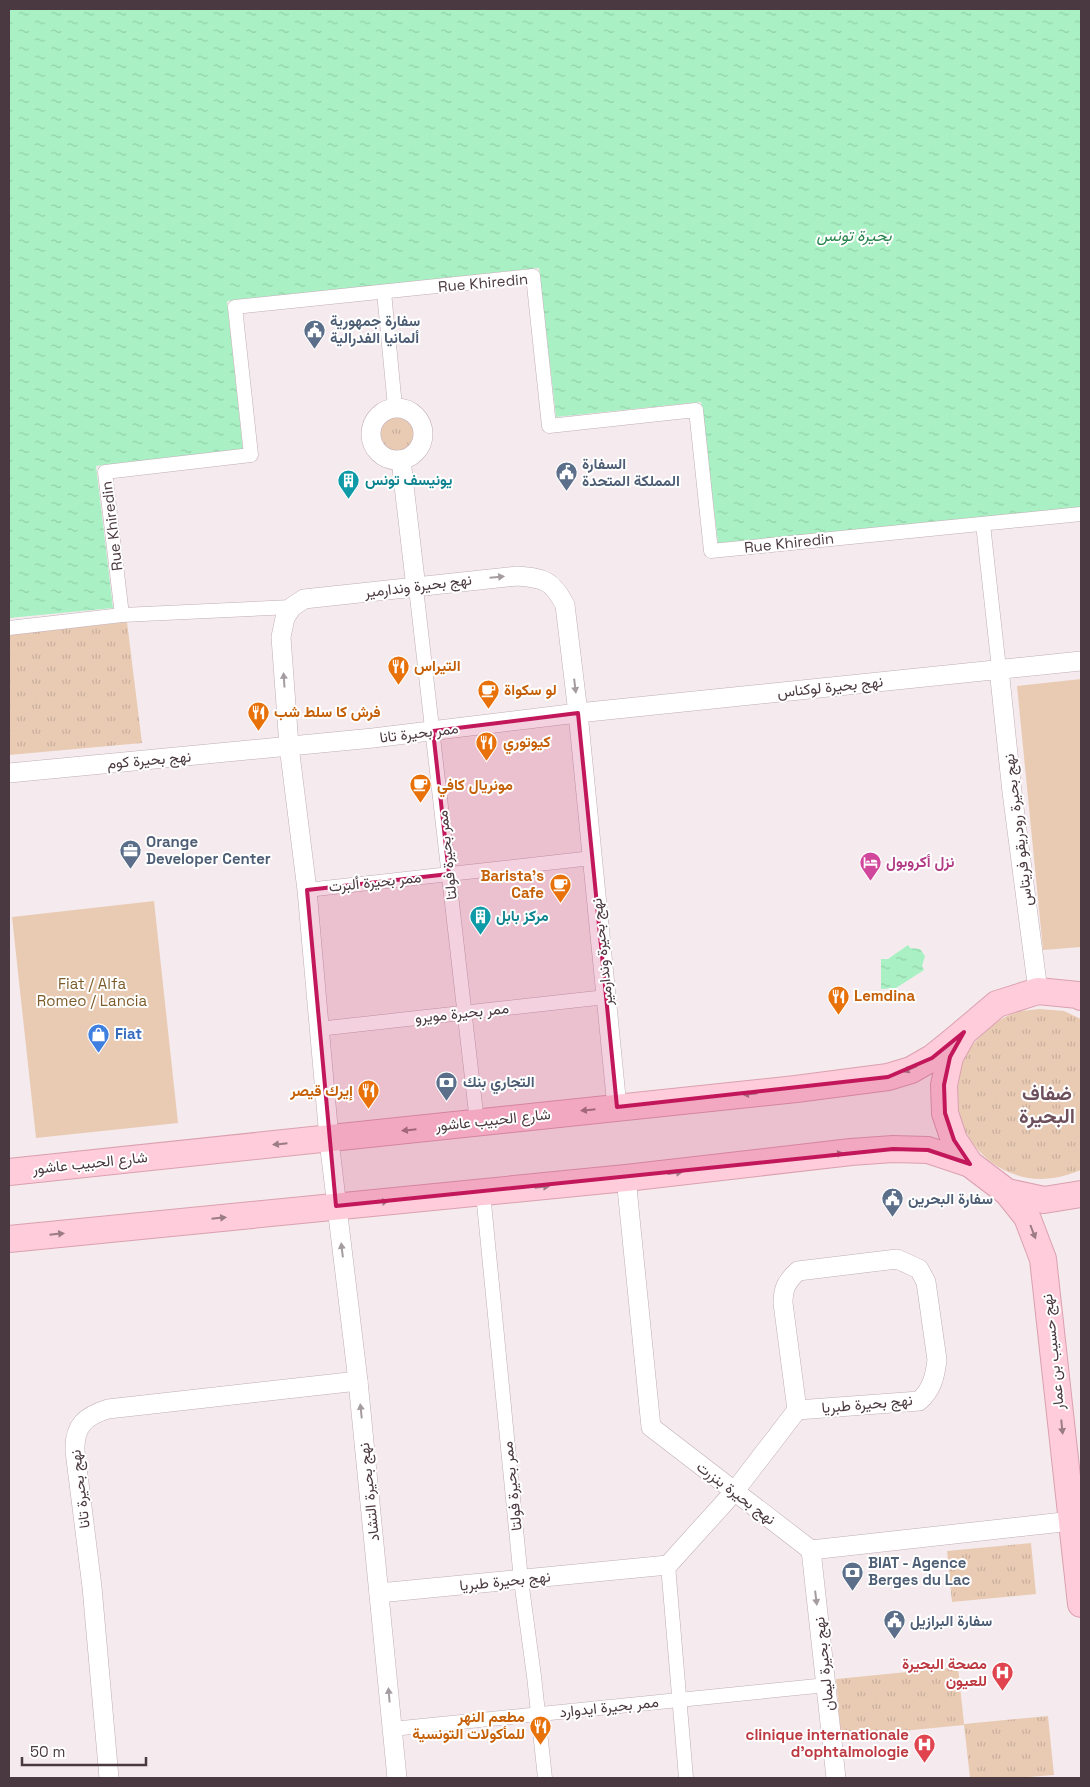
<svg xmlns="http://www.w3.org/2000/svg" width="1090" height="1787" font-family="'Space Grotesk',Vazirmatn,sans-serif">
	<defs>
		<pattern id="grass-tufts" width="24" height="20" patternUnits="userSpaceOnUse" patternTransform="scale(1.25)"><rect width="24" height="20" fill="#e9cbb4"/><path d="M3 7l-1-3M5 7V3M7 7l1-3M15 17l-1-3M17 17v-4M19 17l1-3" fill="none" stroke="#c9af9c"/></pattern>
		<pattern id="water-ripples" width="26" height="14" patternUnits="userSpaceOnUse" patternTransform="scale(1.25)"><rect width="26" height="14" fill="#a9f1c4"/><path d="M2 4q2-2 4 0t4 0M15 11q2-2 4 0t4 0" fill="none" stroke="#93cfa9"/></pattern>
	</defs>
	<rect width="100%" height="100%" fill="#f5ebee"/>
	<g fill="url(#grass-tufts)">
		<circle cx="397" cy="434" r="18"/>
		<path d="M 127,622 L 142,743 L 9,755 L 9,635 Z"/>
		<path d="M 1040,1009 L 1064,1011 L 1081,1019 L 1081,1170 C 1069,1175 1054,1179 1041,1179 C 988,1178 951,1132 958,1081 C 962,1060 969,1046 985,1032 C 995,1023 1004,1016 1017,1012 C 1024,1010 1032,1010 1040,1009 Z"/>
		<path d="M 1031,1543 L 1036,1594 L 952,1602 L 947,1551 Z"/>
		<path d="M 958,1667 L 964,1724 L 1048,1716 L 1054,1775 L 1016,1778 L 970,1778 L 964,1725 L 841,1737 L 836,1679 Z"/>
	</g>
	<g fill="#e9cbb4">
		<path d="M 1081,679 L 1081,947 L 1043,950 L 1017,686 Z"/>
		<path d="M 154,901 L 178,1123 L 36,1138 L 12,917 Z"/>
	</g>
	<g fill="url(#water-ripples)">
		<path d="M 9,9 L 1081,9 L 1081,511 L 718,543 L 701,402 L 556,417 L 539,268 L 227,301 L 243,449 L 96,466 L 113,608 L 9,618 Z"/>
		<path d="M 908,945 L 910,948 L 920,949 L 925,956 L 922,966 L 924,970 L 896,988 L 881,989 L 881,959 L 888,959 Z"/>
	</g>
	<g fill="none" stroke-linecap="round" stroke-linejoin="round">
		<defs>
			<g id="pedestrian">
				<path d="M 384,292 L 395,407"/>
				<path d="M 983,524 L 999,669"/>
				<path d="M 416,588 L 477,1122"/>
				<path d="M 122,615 L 292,607"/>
				<path d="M 9,628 L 122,615 L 105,472 L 251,455 L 235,307 L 533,276 L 549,426 L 696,410 L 711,551 L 1081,514"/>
				<path d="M 307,890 L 592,858"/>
				<path d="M 318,1029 L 606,997"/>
				<path d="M 483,1193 L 521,1580 L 534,1676 L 545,1778"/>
				<path d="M 668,1565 L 686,1778"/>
				<path d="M 392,1729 L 827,1685"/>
			</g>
			<g id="minor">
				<circle cx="397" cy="434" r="26"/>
				<path d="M 401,460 L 416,588"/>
				<path d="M 999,669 L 1012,792 L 1038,991"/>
				<path d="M 9,773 L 373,738 L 578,713 L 1081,661"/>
				<path d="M 626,1178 L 651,1427 L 811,1550 L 1081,1520"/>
				<path d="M 811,1550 L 836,1778"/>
				<path d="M 379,1593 L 668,1565 L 734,1492 L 797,1410 L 783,1303 C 783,1288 787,1281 798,1271 L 897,1259 L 919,1269 L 926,1282 L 937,1360 C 935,1376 932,1390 919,1401 L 797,1410"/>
				<path d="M 109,1778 L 92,1587 L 75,1451 C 74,1426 85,1416 108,1409 L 358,1381"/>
				<path d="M 397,1778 L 358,1381 L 330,1149 L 307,890 L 289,746 L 281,637 L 285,618 L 292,607 L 304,599 L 517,576 C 544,578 552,580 565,605 L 578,713 L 617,1107"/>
			</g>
			<g id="secondary">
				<path d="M 1081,997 L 1078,995 L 1038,991 L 997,1004 L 964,1032 L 950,1057 L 944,1085 L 945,1113 L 954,1140 L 970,1164 L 1007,1192 L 1044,1200 L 1081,1194"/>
				<path d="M 9,1172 L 796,1089 L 888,1077 L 911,1070 L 932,1058 L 964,1032"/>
				<path d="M 1007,1192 L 1027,1217 L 1043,1259 L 1081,1604"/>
				<path d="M 9,1239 L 626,1178 L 851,1152 L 893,1149 L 928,1150 L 970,1164"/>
			</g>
		</defs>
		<use href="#pedestrian" stroke="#c1adb5" stroke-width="15"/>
		<use href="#minor" stroke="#c1adb5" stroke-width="20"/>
		<use href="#secondary" stroke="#dba0b0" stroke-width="28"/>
		<use href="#pedestrian" stroke="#fff" stroke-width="14"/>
		<use href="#minor" stroke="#fff" stroke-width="19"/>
		<use href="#secondary" stroke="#feccda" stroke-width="26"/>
	</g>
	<defs><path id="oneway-solid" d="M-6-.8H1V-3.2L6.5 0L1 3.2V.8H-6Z" transform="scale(1.25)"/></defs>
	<g fill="#a49ca0">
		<use href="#oneway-solid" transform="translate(497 577) rotate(-5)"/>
		<use href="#oneway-solid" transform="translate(284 680) rotate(-94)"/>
		<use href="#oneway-solid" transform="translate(575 686) rotate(83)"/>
		<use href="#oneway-solid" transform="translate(342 1250) rotate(-97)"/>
		<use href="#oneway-solid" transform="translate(361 1411) rotate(-96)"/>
		<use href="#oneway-solid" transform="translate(816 1598) rotate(83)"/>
		<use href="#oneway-solid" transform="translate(389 1695) rotate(-95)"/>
	</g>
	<g fill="#9b7b85">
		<use href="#oneway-solid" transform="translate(910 1069) rotate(157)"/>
		<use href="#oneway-solid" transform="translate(750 1094) rotate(174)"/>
		<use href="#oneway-solid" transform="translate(588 1110) rotate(174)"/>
		<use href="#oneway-solid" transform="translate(409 1130) rotate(174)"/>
		<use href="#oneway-solid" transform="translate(280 1144) rotate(174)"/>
		<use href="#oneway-solid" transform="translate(836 1154) rotate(-7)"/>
		<use href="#oneway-solid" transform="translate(675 1173) rotate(-7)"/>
		<use href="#oneway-solid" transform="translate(542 1187) rotate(-6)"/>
		<use href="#oneway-solid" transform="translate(381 1202) rotate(-5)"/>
		<use href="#oneway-solid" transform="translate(219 1218) rotate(-6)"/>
		<use href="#oneway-solid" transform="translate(1033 1232) rotate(69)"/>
		<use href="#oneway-solid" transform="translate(57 1234) rotate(-6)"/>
		<use href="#oneway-solid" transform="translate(1062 1427) rotate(84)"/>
	</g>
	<path fill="#c2185b" fill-opacity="0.2" stroke="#c2185b" stroke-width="4" stroke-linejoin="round" d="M 578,713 L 617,1107 L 888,1077 L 932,1058 L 964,1032 L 950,1057 L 944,1085 L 945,1113 L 954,1140 L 970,1164 L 928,1150 L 893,1149 L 336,1206 L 307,890 L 449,874 L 433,731 Z"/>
	<defs>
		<symbol id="civic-pin" viewBox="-11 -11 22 30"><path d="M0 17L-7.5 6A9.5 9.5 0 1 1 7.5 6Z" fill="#5c6f8a" stroke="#fff"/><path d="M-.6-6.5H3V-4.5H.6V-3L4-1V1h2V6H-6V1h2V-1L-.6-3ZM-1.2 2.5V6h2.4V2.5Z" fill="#fff"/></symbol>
		<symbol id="building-pin" viewBox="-11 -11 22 30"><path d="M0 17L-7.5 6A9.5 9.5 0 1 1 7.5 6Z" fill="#0f9aa8" stroke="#fff"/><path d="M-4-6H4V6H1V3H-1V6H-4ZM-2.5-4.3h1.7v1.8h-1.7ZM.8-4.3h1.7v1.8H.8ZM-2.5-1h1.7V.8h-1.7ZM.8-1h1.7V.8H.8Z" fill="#fff"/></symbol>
		<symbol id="restaurant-pin" viewBox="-11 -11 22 30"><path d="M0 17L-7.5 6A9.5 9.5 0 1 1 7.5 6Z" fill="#e8710a" stroke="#fff"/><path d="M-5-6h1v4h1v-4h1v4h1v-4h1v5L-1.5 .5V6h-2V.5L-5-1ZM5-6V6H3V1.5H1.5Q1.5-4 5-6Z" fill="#fff"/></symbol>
		<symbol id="cafe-pin" viewBox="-11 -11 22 30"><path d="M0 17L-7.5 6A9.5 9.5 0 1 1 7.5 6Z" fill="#e8710a" stroke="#fff"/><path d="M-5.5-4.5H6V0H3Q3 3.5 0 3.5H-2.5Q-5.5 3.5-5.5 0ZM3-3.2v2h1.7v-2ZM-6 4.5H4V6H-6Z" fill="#fff"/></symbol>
		<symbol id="office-pin" viewBox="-11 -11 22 30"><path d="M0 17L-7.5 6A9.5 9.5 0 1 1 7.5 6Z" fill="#5c6f8a" stroke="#fff"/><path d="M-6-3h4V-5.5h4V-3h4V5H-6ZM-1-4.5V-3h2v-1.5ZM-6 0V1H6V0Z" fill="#fff"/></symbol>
		<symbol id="hotel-pin" viewBox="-11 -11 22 30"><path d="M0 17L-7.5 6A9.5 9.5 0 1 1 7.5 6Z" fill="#d1479c" stroke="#fff"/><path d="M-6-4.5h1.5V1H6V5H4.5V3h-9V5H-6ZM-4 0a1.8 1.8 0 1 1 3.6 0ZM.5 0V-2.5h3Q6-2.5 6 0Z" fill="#fff"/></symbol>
		<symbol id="shop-pin" viewBox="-11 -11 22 30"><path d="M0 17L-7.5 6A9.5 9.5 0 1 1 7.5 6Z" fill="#3f7fe0" stroke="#fff"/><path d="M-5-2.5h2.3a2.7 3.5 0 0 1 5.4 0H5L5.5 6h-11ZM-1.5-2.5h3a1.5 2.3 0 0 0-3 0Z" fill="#fff"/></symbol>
		<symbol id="bank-pin" viewBox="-11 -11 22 30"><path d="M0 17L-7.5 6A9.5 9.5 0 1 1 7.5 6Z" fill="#5c6f8a" stroke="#fff"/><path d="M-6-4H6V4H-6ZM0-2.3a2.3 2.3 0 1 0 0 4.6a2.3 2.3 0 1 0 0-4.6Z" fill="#fff"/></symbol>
		<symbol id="hospital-pin" viewBox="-11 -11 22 30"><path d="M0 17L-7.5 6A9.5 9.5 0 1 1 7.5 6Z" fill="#e0444e" stroke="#fff"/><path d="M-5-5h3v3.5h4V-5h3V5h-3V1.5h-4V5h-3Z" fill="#fff"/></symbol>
	</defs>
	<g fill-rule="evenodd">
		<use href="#civic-pin" x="302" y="318" width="25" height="34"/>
		<use href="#civic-pin" x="554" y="460" width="25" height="34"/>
		<use href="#building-pin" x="336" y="468" width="25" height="34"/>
		<use href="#restaurant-pin" x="386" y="654" width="25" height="34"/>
		<use href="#cafe-pin" x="476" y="678" width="25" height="34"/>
		<use href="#restaurant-pin" x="246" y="700" width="25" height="34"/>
		<use href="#restaurant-pin" x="474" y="730" width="25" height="34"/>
		<use href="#cafe-pin" x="408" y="772" width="25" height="34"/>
		<use href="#office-pin" x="118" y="838" width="25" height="34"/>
		<use href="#hotel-pin" x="858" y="850" width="25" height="34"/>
		<use href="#cafe-pin" x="548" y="872" width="25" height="34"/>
		<use href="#building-pin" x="468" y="904" width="25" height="34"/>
		<use href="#restaurant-pin" x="826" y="984" width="25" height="34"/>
		<use href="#shop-pin" x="86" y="1022" width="25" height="34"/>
		<use href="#bank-pin" x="434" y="1070" width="25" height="34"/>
		<use href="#restaurant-pin" x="356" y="1078" width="25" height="34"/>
		<use href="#civic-pin" x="880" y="1186" width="25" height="34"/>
		<use href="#bank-pin" x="840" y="1560" width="25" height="34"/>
		<use href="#civic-pin" x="882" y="1608" width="25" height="34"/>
		<use href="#hospital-pin" x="990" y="1660" width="25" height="34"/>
		<use href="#restaurant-pin" x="528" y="1714" width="25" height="34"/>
		<use href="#hospital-pin" x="912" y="1732" width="25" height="34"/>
	</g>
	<g text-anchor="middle" stroke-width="4" stroke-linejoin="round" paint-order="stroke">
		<g font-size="15" fill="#4a3940" stroke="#fff">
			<text transform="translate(483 283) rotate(-5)" y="5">Rue Khiredin</text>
			<text transform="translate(112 526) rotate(-97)" y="5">Rue Khiredin</text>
			<text transform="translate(789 543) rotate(-6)" y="5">Rue Khiredin</text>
			<text transform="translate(418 586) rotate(-7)" y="5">نهج بحيرة وندارمير</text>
			<text transform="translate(830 687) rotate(-6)" y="5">نهج بحيرة لوكناس</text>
			<text transform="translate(419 733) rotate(-7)" y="5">ممر بحيرة تانا</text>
			<text transform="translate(149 760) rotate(-5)" y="5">نهج بحيرة كوم</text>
			<text transform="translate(1018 830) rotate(-97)" y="5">نهج بحيرة رودريقو فريتاس</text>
			<text transform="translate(447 855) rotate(-96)" y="5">ممر بحيرة فولتا</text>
			<text transform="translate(375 882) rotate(-6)" y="5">ممر بحيرة ألبرت</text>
			<text transform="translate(602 952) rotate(-96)" y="5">نهج بحيرة وندارمير</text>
			<text transform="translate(462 1013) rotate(-6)" y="5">ممر بحيرة مويرو</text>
			<text transform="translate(493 1120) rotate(-6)" y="5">شارع الحبيب عاشور</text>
			<text transform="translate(90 1163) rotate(-6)" y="5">شارع الحبيب عاشور</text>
			<text transform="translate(1053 1352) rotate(-96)" y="5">نهج حسيب بن عمار</text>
			<text transform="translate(867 1404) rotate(-5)" y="5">نهج بحيرة طبريا</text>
			<text transform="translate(512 1486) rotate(-96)" y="5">ممر بحيرة فولتا</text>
			<text transform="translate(80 1489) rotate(-97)" y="5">نهج بحيرة تانا</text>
			<text transform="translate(369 1492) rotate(-96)" y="5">نهج بحيرة التشاد</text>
			<text transform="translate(736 1493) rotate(37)" y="5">نهج بحيرة بنزرت</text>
			<text transform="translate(505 1581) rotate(-6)" y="5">نهج بحيرة طبريا</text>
			<text transform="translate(824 1664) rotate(-96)" y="5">نهج بحيرة ليمان</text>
			<text transform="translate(609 1707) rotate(-6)" y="5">ممر بحيرة ايدوارد</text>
		</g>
		<g font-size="15" font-weight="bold" fill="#4e5e75" stroke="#fff" text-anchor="start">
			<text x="330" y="326">سفارة جمهورية<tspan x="330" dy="17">ألمانيا الفدرالية</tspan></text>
			<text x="582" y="469">السفارة<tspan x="582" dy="17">المملكة المتحدة</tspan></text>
			<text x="146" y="847">Orange<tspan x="146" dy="17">Developer Center</tspan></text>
			<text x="463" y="1087">التجاري بنك</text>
			<text x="908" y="1204">سفارة البحرين</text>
			<text x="868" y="1568">BIAT - Agence<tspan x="868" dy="17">Berges du Lac</tspan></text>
			<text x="910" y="1626">سفارة البرازيل</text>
		</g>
		<g font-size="15" font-weight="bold" fill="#0d838f" stroke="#fff" text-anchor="start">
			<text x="365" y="485">يونيسف تونس</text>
			<text x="496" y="921">مركز بابل</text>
		</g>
		<g font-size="15" font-weight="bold" fill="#c56008" stroke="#fff" text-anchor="start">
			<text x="414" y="671">التيراس</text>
			<text x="504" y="695">لو سكواة</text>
			<text x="274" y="717">فرش كا سلط شب</text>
			<text x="503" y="747">كيوتوري</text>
			<text x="437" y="790">مونريال كافي</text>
			<text x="544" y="881" text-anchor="end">Barista's<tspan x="544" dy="17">Cafe</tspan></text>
			<text x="854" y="1001">Lemdina</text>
			<text x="353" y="1096" text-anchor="end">إيرك قيصر</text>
			<text x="525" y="1722" text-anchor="end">مطعم النهر<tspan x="525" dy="17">للمأكولات التونسية</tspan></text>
		</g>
		<g font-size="15" font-weight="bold" fill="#b23c85" stroke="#fff" text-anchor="start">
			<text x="886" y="867">نزل أكروبول</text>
		</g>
		<g font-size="15" fill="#7d5c2b" stroke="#fff">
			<text x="92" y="989">Fiat / Alfa<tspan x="92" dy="17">Romeo / Lancia</tspan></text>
		</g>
		<g font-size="15" font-weight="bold" fill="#366cbe" stroke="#fff" text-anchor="start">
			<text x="115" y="1039">Fiat</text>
		</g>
		<g font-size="15" font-weight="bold" fill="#be3a42" stroke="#fff" text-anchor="end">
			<text x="987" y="1669">مصحة البحيرة<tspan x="987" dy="17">للعيون</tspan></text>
			<text x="909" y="1740">clinique internationale<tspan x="909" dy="17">d'ophtalmologie</tspan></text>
		</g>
		<g font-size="16" font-style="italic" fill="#27854c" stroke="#fff">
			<text x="854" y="241">بحيرة تونس</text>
		</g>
		<g font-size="20" font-weight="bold" fill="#6d505c" stroke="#fff">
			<text x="1047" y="1100">ضفاف<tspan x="1047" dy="23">البحيرة</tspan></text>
		</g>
	</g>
	<rect width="1090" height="1787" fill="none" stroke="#4a3940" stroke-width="20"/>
	<path d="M22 1757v8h124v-8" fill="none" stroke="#4a3940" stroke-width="2.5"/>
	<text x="30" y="1757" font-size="15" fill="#4a3940" stroke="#ffffff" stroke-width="4" paint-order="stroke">50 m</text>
</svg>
